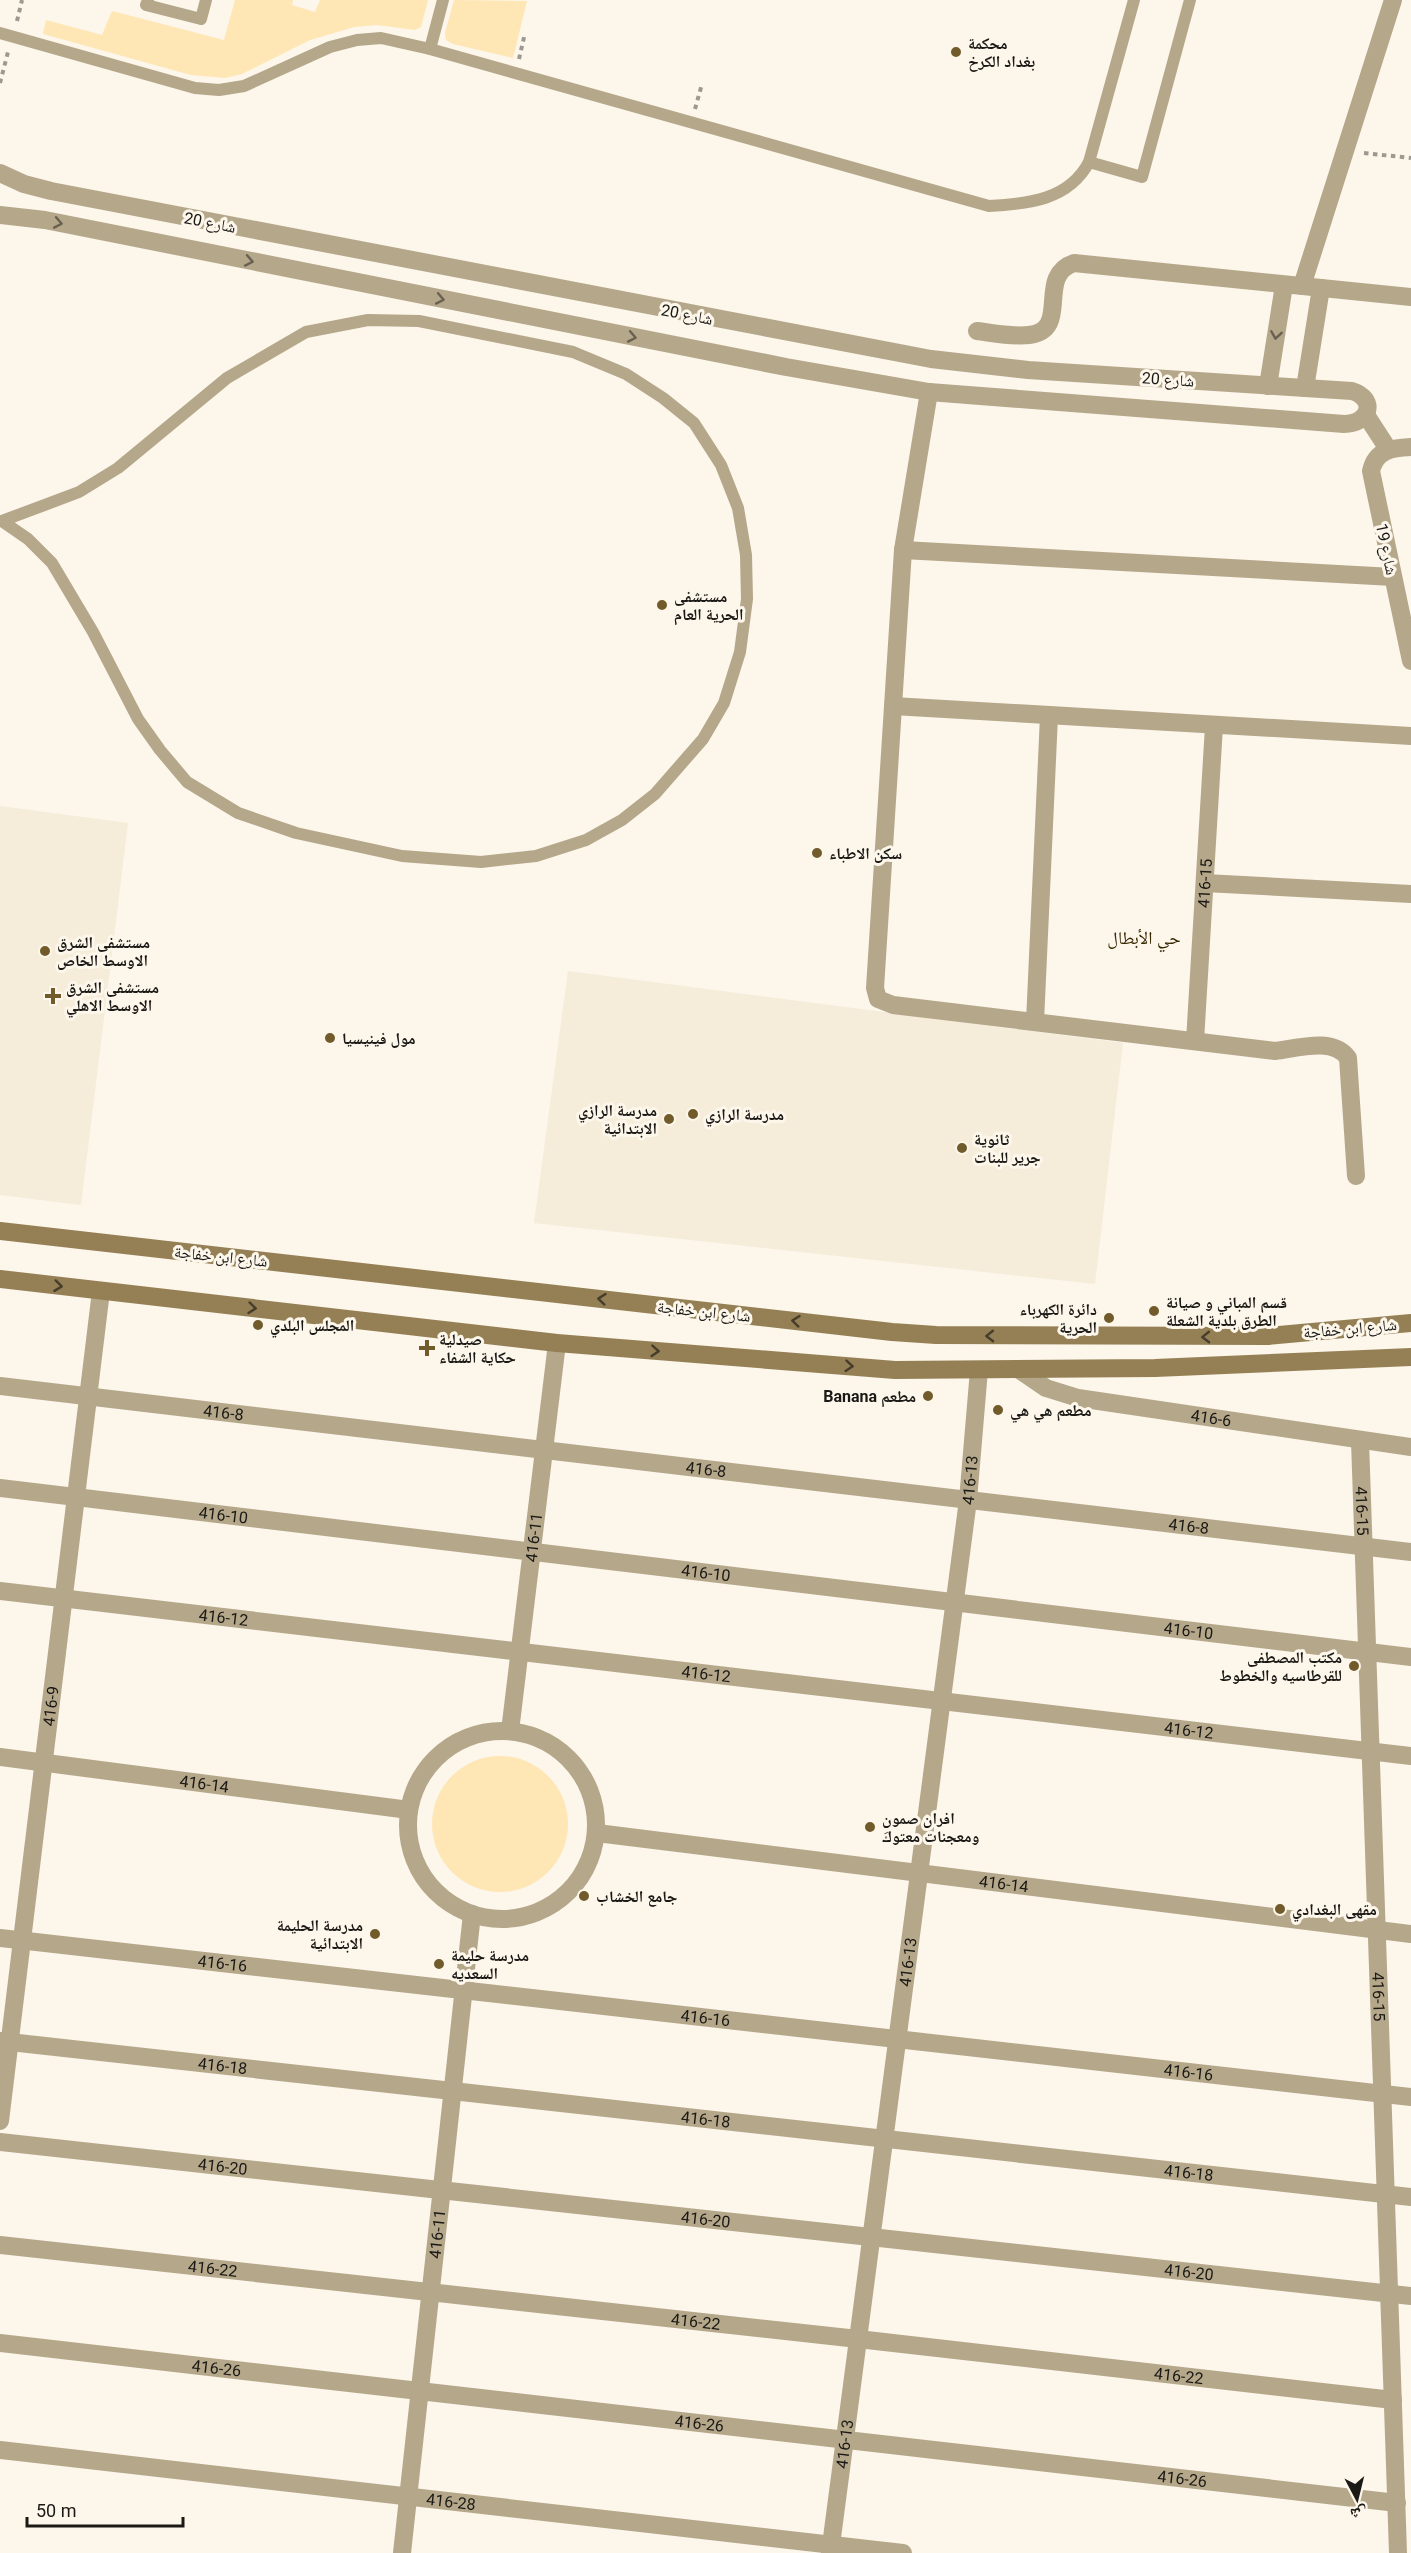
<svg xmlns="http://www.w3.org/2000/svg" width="1411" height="2553" font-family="Roboto,'Noto Naskh Arabic',sans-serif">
	<rect width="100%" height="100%" fill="#fcf6eb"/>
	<g fill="#f5ecda">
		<path d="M 0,806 L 128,823 L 81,1205 L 0,1195 Z"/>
		<path d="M 568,971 L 1123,1043 L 1095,1284 L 534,1223 Z"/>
	</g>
	<g fill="#ffe6b5">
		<path d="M 235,0 L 293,0 L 292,5 L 315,12 L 320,0 L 428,0 L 421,27 L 415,30 L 377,25 L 354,27 L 310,40 L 242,74 L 225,78 L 191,75 L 43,34 L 46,20 L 102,35 L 112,11 L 224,40 Z"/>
		<path d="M 454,0 L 527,1 L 513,58 L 453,44 L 446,40 L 445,33 Z"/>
		<circle cx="500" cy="1824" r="68"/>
	</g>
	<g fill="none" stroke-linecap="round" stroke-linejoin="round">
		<g stroke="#9d9890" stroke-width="4" stroke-dasharray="4.5 4.5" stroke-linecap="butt">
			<path d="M 17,21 L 22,0"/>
			<path d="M 519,59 L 525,33"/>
			<path d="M 0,83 L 8,52"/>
			<path d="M 695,109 L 702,84"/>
			<path d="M 1364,153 L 1411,158"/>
		</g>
		<g stroke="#b5a78a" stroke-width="12">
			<path d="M 148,0 L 146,5 L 201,19 L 206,0"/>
			<path d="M 0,33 L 195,88 L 219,90 L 244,86 L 330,47 L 357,40 L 381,38 L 430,49 L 989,206 C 1028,204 1069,200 1089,162 L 1134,0"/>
			<path d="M 430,49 L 443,0"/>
			<path d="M 1089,162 L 1142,177 L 1190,0"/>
			<path d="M 368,320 L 419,321 L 573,352 L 626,374 L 663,398 L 694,423 L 721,465 L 738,508 L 746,555 L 747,599 L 740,652 L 724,703 L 703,739 L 655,794 L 622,820 L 586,840 L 536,856 L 481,862 L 402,856 L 296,833 L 238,813 L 187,782 L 160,750 L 138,719 L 93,632 L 52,563 L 28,539 L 2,521 L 79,492 L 118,468 L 227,378 L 306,332 Z"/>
		</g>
		<g stroke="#b5a78a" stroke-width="18">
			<path d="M 0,173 L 24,184 L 51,191 L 931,359 L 1028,370 L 1352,391 C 1377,399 1370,424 1344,424 L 929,392 L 786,367 L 45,220 L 0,215"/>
			<path d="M 1302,286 L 1393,0"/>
			<path d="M 977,331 C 993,333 1012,337 1029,335 C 1072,330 1035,276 1074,263 L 1411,297"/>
			<path d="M 1268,386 L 1284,285"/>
			<path d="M 1305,388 L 1321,288"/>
			<path d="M 929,392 L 903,550 L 875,988 L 878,999 L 893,1005 L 1275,1051 C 1299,1048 1333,1037 1348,1058 L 1356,1176"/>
			<path d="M 1366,415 L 1388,449"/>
			<path d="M 1411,447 C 1391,448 1376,450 1371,471 L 1411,661"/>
			<path d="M 903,550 L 1393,577"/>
			<path d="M 893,706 L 1411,736"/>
			<path d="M 1205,883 L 1411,894"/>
			<path d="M 1035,1022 L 1049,716"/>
			<path id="s1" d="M 1195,1041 L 1214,726"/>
			<path id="s2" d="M 1018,1369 L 1046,1388 L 1078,1398 L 1411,1447"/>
			<path id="s3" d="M 0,1386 L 1411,1552"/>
			<path id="s4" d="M 1360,1441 L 1398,2553"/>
			<path id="s5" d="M 0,1488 L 1411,1657"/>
			<path id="s6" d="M 0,1591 L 1411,1756"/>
			<path id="s7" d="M 510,1731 L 557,1343"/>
			<circle cx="502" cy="1825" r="94"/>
			<path id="s8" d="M 0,1757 L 409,1810"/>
			<path id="s9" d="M 597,1833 L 1411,1934"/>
			<path id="s10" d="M 0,1938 L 1411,2097"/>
			<path id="s11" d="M 0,2041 L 1411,2197"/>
			<path id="s12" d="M 0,2121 L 101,1291"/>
			<path id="s13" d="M 0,2142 L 1411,2296"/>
			<path id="s14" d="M 0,2245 L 858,2339 L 1393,2400"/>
			<path id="s15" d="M 0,2343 L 1397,2503"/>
			<path id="s16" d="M 0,2450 L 903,2553"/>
			<path id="s17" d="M 402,2553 L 472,1914"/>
			<path id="s18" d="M 830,2553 L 968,1500 L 979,1370"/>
		</g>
		<g stroke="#958055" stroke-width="18">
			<path d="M 0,1231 L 892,1332 L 936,1335 L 1268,1336 L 1411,1323"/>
			<path d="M 0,1279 L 557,1343 L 895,1370 L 1155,1368 L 1411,1357"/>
		</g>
	</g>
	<defs><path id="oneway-chevron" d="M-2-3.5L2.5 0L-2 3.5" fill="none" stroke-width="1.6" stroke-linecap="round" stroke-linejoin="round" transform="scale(1.5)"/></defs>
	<g stroke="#686050">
		<use href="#oneway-chevron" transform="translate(58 223) rotate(11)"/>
		<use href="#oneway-chevron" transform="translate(249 261) rotate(11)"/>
		<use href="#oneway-chevron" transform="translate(440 299) rotate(11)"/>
		<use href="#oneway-chevron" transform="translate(1276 335) rotate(99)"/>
		<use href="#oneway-chevron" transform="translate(632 337) rotate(11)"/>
	</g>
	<g stroke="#463d2b">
		<use href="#oneway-chevron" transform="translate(58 1286) rotate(7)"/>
		<use href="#oneway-chevron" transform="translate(602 1299) rotate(-174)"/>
		<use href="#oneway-chevron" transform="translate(252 1308) rotate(6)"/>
		<use href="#oneway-chevron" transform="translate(796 1321) rotate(-174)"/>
		<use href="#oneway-chevron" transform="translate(990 1336) rotate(179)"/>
		<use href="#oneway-chevron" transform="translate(1206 1337) rotate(179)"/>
		<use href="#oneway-chevron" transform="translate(655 1351) rotate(4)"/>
		<use href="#oneway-chevron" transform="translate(849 1366) rotate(5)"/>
	</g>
	<g fill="#725b2b" stroke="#fcf6eb" stroke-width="2">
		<circle cx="956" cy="52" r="6"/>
		<circle cx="662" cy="605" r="6"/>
		<circle cx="817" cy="853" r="6"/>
		<circle cx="45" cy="951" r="6"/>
		<path d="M50 987h6v6h6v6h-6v6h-6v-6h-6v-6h6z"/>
		<circle cx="330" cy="1038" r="6"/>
		<circle cx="693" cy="1114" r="6"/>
		<circle cx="669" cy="1119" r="6"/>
		<circle cx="962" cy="1148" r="6"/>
		<circle cx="1154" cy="1311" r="6"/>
		<circle cx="1109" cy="1318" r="6"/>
		<circle cx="258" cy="1325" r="6"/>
		<path d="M424 1339h6v6h6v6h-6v6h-6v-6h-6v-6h6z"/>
		<circle cx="928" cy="1396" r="6"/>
		<circle cx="998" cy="1410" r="6"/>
		<circle cx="1354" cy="1666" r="6"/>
		<circle cx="870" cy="1827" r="6"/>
		<circle cx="584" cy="1896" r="6"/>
		<circle cx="1280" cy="1909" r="6"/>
		<circle cx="375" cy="1934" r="6"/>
		<circle cx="439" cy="1964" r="6"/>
	</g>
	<g text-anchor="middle" stroke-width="6" stroke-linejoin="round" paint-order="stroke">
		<g font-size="16" font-weight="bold" fill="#1b1915" stroke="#fcf6eb" text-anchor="start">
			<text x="968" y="49">محكمة<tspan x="968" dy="18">بغداد الكرخ</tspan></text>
			<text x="674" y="602">مستشفى<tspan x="674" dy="18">الحرية العام</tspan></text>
			<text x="829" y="859">سكن الاطباء</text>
			<text x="57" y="948">مستشفى الشرق<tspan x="57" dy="18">الاوسط الخاص</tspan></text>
			<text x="66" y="993">مستشفى الشرق<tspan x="66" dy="18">الاوسط الاهلي</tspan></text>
			<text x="342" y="1044">مول فينيسيا</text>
			<text x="657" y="1116" text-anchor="end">مدرسة الرازي<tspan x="657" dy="18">الابتدائية</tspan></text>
			<text x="705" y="1120">مدرسة الرازي</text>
			<text x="974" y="1145">ثانوية<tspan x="974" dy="18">جرير للبنات</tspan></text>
			<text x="1166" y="1308">قسم المباني و صيانة<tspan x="1166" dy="18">الطرق بلدية الشعلة</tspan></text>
			<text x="1097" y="1315" text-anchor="end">دائرة الكهرباء<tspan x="1097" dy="18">الحرية</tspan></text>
			<text x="270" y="1331">المجلس البلدي</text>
			<text x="439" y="1345">صيدلية<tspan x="439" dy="18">حكاية الشفاء</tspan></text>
			<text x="916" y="1402" text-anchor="end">Banana مطعم</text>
			<text x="1010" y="1416">مطعم هي هي</text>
			<text x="1342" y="1663" text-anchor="end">مكتب المصطفى<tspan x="1342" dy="18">للقرطاسيه والخطوط</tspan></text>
			<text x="882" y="1824">افران صمون<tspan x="882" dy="18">ومعجنات معتوكَ</tspan></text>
			<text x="596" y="1902">جامع الخشاب</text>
			<text x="1292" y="1915">مقهى البغدادي</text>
			<text x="363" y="1931" text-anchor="end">مدرسة الحليمة<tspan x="363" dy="18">الابتدائية</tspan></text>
			<text x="451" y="1961">مدرسة حليمة<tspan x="451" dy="18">السعديه</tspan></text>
		</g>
		<g font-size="16" fill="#1b1915" stroke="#fcf6eb">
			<text transform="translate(210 222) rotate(11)" y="6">شارع 20</text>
			<text transform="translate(687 314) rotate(11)" y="6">شارع 20</text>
			<text transform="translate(1168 379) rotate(4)" y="6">شارع 20</text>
			<text transform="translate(1387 549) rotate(78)" y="6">شارع 19</text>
			<text dy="6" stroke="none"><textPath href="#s1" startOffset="158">416-15</textPath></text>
			<text transform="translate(221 1256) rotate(6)" y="6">شارع ابن خفاجة</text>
			<text transform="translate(704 1311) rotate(6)" y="6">شارع ابن خفاجة</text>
			<text transform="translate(1350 1328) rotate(-5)" y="6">شارع ابن خفاجة</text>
			<text dy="6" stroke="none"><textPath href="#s3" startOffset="225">416-8</textPath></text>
			<text dy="6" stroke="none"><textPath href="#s2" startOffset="202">416-6</textPath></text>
			<text dy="6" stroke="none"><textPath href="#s3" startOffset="711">416-8</textPath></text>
			<text dy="6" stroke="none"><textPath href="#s18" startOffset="1082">416-13</textPath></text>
			<text dy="6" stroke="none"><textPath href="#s4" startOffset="70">416-15</textPath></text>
			<text dy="6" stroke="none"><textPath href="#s5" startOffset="225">416-10</textPath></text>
			<text dy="6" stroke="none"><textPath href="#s3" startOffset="1197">416-8</textPath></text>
			<text dy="6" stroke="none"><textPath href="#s7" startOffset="195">416-11</textPath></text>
			<text dy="6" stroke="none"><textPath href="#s5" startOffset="711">416-10</textPath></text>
			<text dy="6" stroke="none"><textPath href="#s6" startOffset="225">416-12</textPath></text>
			<text dy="6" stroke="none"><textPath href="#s5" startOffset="1197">416-10</textPath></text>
			<text dy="6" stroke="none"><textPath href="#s6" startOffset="711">416-12</textPath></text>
			<text dy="6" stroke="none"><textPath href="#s12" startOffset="418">416-9</textPath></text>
			<text dy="6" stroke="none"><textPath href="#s6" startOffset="1197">416-12</textPath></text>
			<text dy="6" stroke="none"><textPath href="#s8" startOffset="206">416-14</textPath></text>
			<text dy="6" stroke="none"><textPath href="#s9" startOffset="410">416-14</textPath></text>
			<text dy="6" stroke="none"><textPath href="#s18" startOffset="596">416-13</textPath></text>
			<text dy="6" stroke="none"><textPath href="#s10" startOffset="224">416-16</textPath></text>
			<text dy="6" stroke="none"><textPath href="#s4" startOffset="556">416-15</textPath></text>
			<text dy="6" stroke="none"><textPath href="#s10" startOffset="710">416-16</textPath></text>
			<text dy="6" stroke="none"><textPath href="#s11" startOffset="224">416-18</textPath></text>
			<text dy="6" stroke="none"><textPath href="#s10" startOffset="1196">416-16</textPath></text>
			<text dy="6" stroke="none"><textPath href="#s11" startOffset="710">416-18</textPath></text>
			<text dy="6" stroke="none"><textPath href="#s13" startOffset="224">416-20</textPath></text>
			<text dy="6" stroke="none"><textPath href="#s11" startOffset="1196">416-18</textPath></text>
			<text dy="6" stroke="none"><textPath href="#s13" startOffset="710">416-20</textPath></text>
			<text dy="6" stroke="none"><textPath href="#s17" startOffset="321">416-11</textPath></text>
			<text dy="6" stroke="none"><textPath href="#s14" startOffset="214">416-22</textPath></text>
			<text dy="6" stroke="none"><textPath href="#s13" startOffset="1196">416-20</textPath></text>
			<text dy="6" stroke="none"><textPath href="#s14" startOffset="700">416-22</textPath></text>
			<text dy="6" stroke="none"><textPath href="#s15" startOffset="218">416-26</textPath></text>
			<text dy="6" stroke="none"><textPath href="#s14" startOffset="1186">416-22</textPath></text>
			<text dy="6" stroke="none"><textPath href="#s15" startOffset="704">416-26</textPath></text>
			<text dy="6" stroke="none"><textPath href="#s18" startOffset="110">416-13</textPath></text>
			<text dy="6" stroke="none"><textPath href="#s15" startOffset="1190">416-26</textPath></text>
			<text dy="6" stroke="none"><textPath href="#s16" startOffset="454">416-28</textPath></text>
		</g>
		<g font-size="18" fill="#372600" stroke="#fcf6eb">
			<text x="1144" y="944">حي الأبطال</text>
		</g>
	</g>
	<g transform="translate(1357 2499) rotate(173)" stroke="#fcf6eb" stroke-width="4.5" paint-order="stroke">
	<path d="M0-4.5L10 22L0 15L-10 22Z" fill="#1b1915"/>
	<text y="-9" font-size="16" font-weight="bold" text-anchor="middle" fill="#1b1915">ش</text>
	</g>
	<path d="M27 2517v9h156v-9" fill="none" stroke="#1b1915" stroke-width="3"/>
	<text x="36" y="2517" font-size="18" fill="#1b1915" stroke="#fcf6eb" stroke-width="4.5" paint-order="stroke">50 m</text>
</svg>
